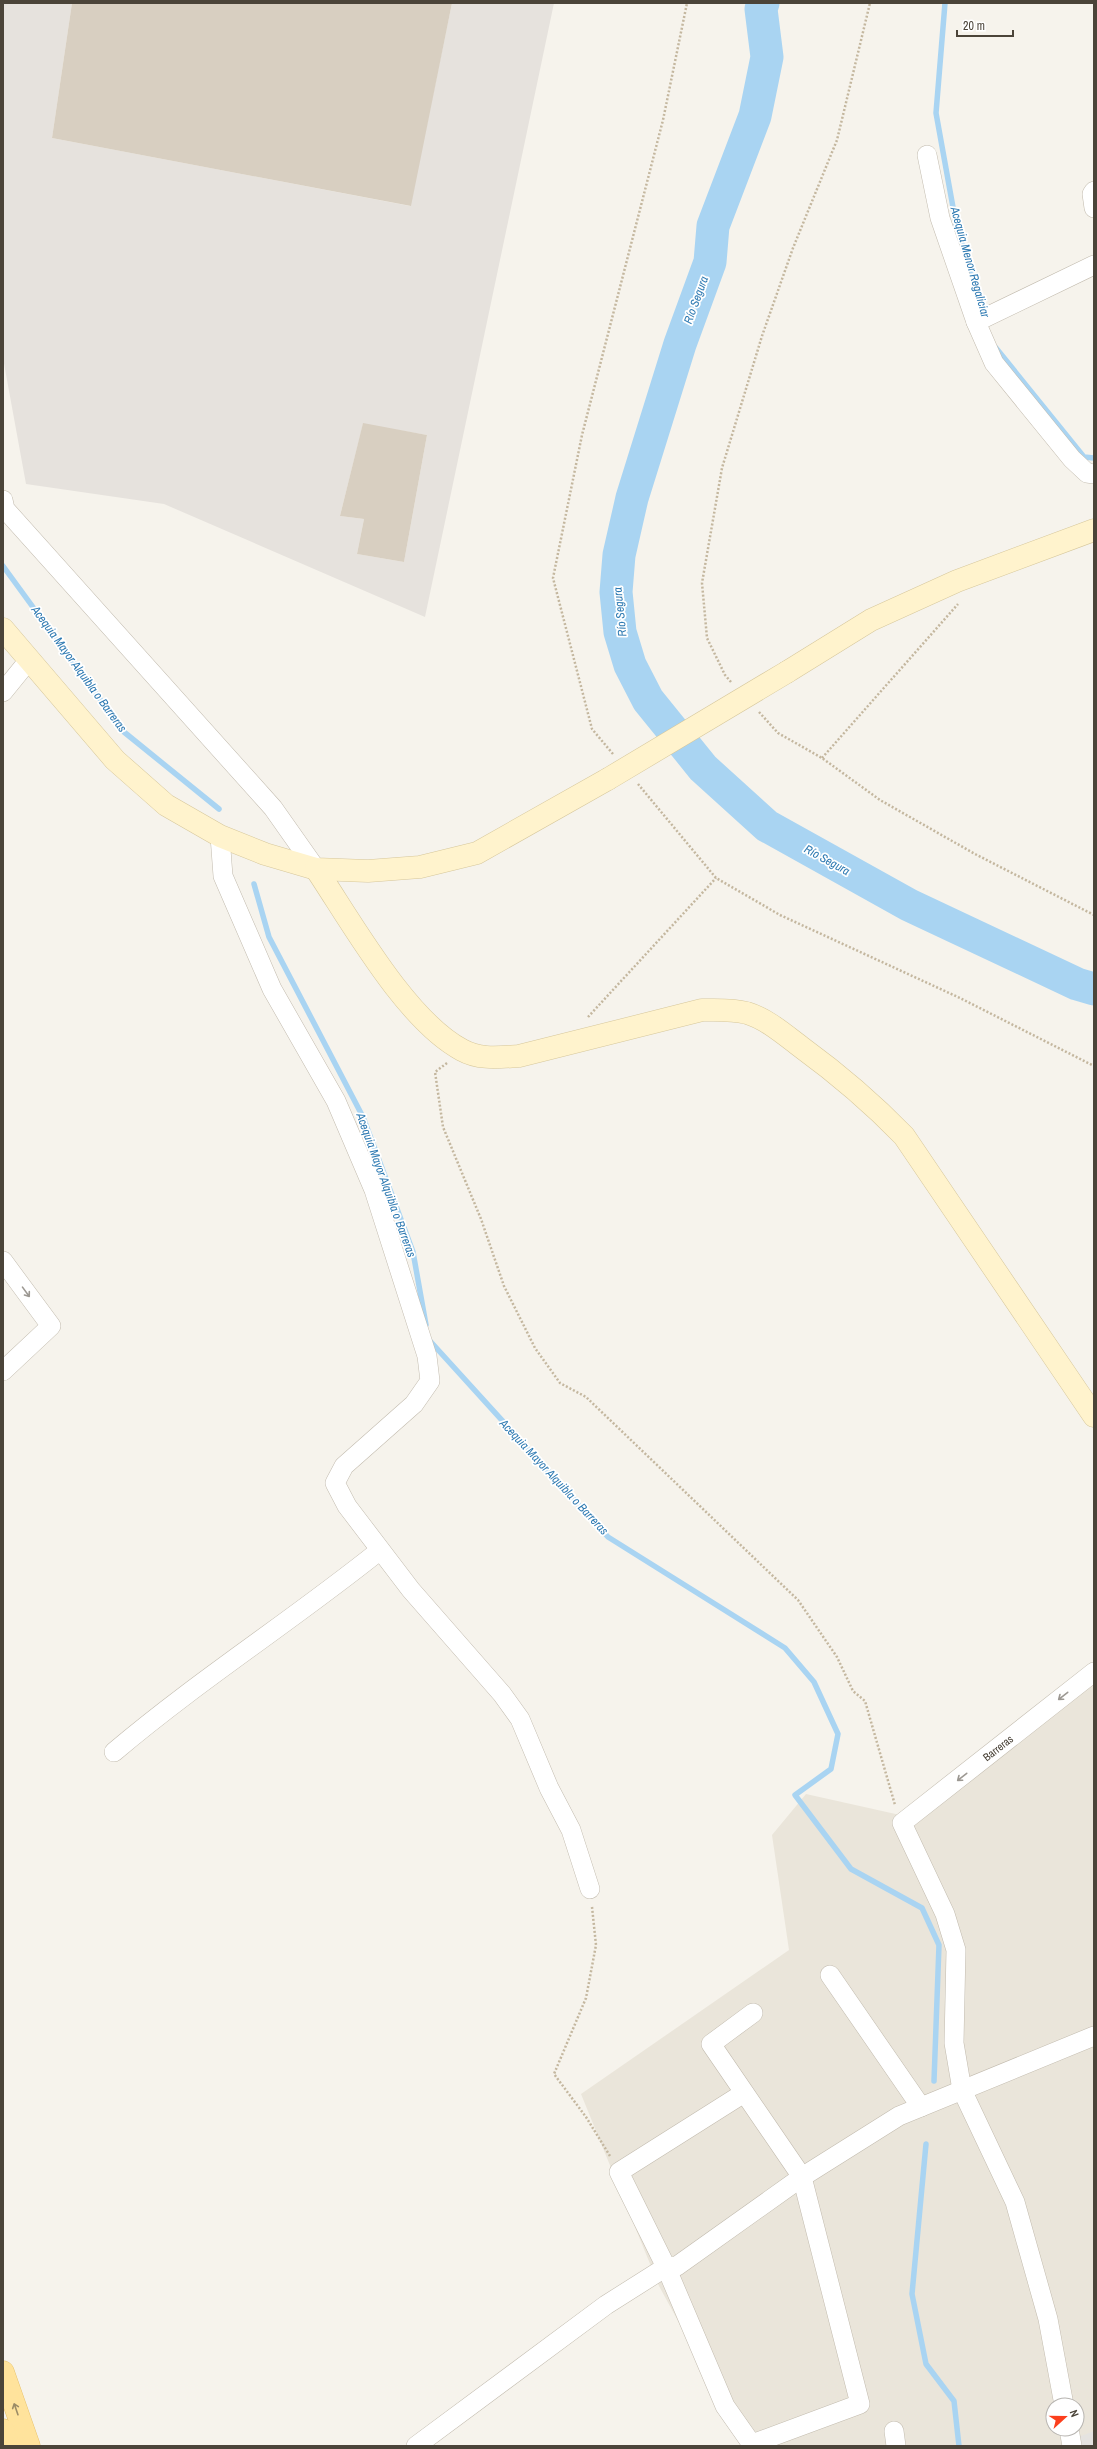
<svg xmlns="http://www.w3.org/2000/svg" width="1097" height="2449" font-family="'Archivo Narrow',sans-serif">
	<rect width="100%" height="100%" fill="#f6f3ec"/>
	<path fill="#eae5da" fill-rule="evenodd" d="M 1094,1674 L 1094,2446 L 746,2446 L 659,2286 L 581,2094 L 789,1950 L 772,1835 L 806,1794 L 909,1817 ZM 1053,2405 L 1077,2405 L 1077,2429 L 1053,2429 Z"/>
	<path fill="#e6e2dd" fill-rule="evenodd" d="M 3,3 L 72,3 L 52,138 L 410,206 L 452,3 L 554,3 L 425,617 L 164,504 L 26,484 L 3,358 ZM 363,424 L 427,435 L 404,562 L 357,554 L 364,519 L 340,516 Z"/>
	<path fill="#e5e3e0" d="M 1094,2431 L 1094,2446 L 1078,2446 L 1076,2438 Z"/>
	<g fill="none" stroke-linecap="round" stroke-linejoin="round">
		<g stroke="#a9d4f2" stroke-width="5.5">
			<path d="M 945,3 L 936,113 L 956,224 L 984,314"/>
			<path d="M 996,348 L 1084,457 L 1094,458"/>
			<path d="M 3,566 L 124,732 L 219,809"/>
			<path d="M 254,884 L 269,937 L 363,1117 L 413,1252 L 426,1325"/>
			<path d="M 430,1341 L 608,1537 L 785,1648 L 814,1682 L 838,1734 L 831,1769 L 795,1795 L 851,1869 L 922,1908 L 939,1945 L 934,2081"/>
			<path d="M 926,2144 L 912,2294 L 926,2364 L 954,2401 L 959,2446"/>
		</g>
		<path stroke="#a9d4f2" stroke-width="33" d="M 763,3 L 761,9 L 767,57 L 755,116 L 713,226 L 710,262 L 680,344 L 632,498 L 619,555 L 616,592 L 620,632 L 630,665 L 648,700 L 703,768 L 767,826 L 909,905 L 1077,984 L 1094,989"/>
	</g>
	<g fill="#d8cfc1">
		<path d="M 72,3 L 452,3 L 411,206 L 52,138 Z"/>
		<path d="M 363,423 L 427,435 L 404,562 L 357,554 L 364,519 L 340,516 Z"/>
	</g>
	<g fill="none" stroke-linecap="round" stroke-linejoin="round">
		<defs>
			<g id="street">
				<path d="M 927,155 L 940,218 L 976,322"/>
				<path d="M 1094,191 L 1092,194 L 1094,208"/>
				<path d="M 1094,265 L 976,322 L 994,363 L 1072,459 L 1087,473 L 1094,474"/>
				<path d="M 3,500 L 5,509 L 273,808 L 316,869"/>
				<path d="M 3,692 L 29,660"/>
				<path d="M 220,836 L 223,876 L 272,989 L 336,1101 L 374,1190 L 427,1356 L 430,1381 L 414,1404 L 344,1466 L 335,1483 L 347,1506 L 411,1590 L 502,1694 L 520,1719 L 549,1788 L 571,1830 L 590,1889"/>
				<path d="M 3,1261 L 51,1326 L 3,1371"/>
				<path d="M 114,1752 C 199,1680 293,1620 379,1551"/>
				<path d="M 830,1975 L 921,2107"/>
				<path d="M 744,2093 L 619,2172 L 666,2267 L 725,2406 L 753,2446"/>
				<path d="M 1064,2405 L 1048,2319 L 1015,2202 L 962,2090 L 954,2043 L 956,1950 L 945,1914 L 902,1823 L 1094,1672"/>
				<path d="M 1069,2429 L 1072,2446"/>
				<path d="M 894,2431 L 896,2446"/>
				<path d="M 752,2444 L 860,2404 L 802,2177 L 711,2044 L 753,2013"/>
				<path d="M 416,2446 L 606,2305 L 666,2267 L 677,2266 L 802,2177 L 899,2116 L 1094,2036"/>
			</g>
			<g id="secondary">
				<path d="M 3,629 L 115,760 L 166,805 L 220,836 L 265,854 L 316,869 L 368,871 L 420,867 L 477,853 L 608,779"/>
				<path d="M 787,672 L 871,620 L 957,581 L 1094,530"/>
				<path d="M 316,869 C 352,923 406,1020 462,1050 C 480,1060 500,1057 519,1056 L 702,1010 C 717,1010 732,1009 747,1013 C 767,1019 785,1035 801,1047 C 838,1074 872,1103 904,1136 L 1094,1416"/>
			</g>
			<g id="primary">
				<path d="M 3,2372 L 29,2446"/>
				<path d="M 3,2430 L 9,2446"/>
			</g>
		</defs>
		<use href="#street" stroke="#c2bbae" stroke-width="20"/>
		<use href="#secondary" stroke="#d6c79b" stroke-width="23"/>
		<use href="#primary" stroke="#e6c16a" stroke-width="23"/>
		<g stroke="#c4b79f" stroke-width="2.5" stroke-dasharray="2 2" stroke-linecap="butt">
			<path d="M 731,682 L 725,675 L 707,638 L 702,583 L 722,468 L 762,336 L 793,248 L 837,140 L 870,3"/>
			<path d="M 759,712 L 778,733 L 822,758 L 880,800 L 975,854 L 1094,915"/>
			<path d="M 613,754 L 592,729 L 553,578 L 582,435 L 663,120 L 687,3"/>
			<path d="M 822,758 L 958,604"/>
			<path d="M 638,784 L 716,878 L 780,915 L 960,998 L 1094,1066"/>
			<path d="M 588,1017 L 716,878"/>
			<path d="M 447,1063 L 435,1072 L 443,1127 L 481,1219 L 504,1286 L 535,1348 L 560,1383 L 586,1397 L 798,1600 L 837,1657 L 853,1691 L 865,1701 L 895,1805"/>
			<path d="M 592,1907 L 596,1945 L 586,1998 L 554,2074 L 586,2117 L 610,2156"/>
		</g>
		<use href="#street" stroke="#fff" stroke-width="19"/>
		<use href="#secondary" stroke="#fff3cd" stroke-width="22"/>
		<use href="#primary" stroke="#ffe39c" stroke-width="22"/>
		<defs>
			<path id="secondary-bridge" d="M 608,779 L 787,672"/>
		</defs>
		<use href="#secondary-bridge" stroke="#d6c79b" stroke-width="23" stroke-linecap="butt"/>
		<use href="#secondary-bridge" stroke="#fff3cd" stroke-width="22"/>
	</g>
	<defs><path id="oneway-shaft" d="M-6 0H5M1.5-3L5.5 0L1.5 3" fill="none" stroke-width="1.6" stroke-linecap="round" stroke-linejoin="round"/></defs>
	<g stroke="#9c9892">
		<use href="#oneway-shaft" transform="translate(26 1292) rotate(54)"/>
		<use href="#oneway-shaft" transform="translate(1063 1696) rotate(142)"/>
		<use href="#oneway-shaft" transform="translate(962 1777) rotate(142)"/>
	</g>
	<use stroke="#9c8c66" href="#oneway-shaft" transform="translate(16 2409) rotate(-109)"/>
	<g text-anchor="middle" stroke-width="3.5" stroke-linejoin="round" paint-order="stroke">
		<g font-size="11" fill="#4b4439" stroke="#fff">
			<text transform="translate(998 1748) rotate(-38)" y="4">Barreras</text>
		</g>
		<g font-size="12" font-style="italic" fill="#2e7ab2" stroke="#fff">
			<text transform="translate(970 262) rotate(74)" y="4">Acequia Menor Regaliciar</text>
			<text transform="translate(696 300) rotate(-70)" y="4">Río Segura</text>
			<text transform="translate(620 612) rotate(-96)" y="4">Río Segura</text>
			<text transform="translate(79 669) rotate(54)" y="4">Acequia Mayor Alquibla o Barreras</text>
			<text transform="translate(827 860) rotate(29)" y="4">Río Segura</text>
			<text transform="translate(386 1185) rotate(70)" y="4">Acequia Mayor Alquibla o Barreras</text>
			<text transform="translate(554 1477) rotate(47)" y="4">Acequia Mayor Alquibla o Barreras</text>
		</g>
	</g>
	<rect width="1097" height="2449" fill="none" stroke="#4b4439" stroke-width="8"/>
	<g transform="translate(1065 2417) rotate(69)"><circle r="19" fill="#ffffff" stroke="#b7b4b0"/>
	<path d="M0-3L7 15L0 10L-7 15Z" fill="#fc3f1d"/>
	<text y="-6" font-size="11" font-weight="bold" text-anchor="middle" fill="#4b4439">N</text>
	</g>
	<path d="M957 30v6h56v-6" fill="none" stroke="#4b4439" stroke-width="2"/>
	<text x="963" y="30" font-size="12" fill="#4b4439" stroke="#ffffff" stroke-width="3" paint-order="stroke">20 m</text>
</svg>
